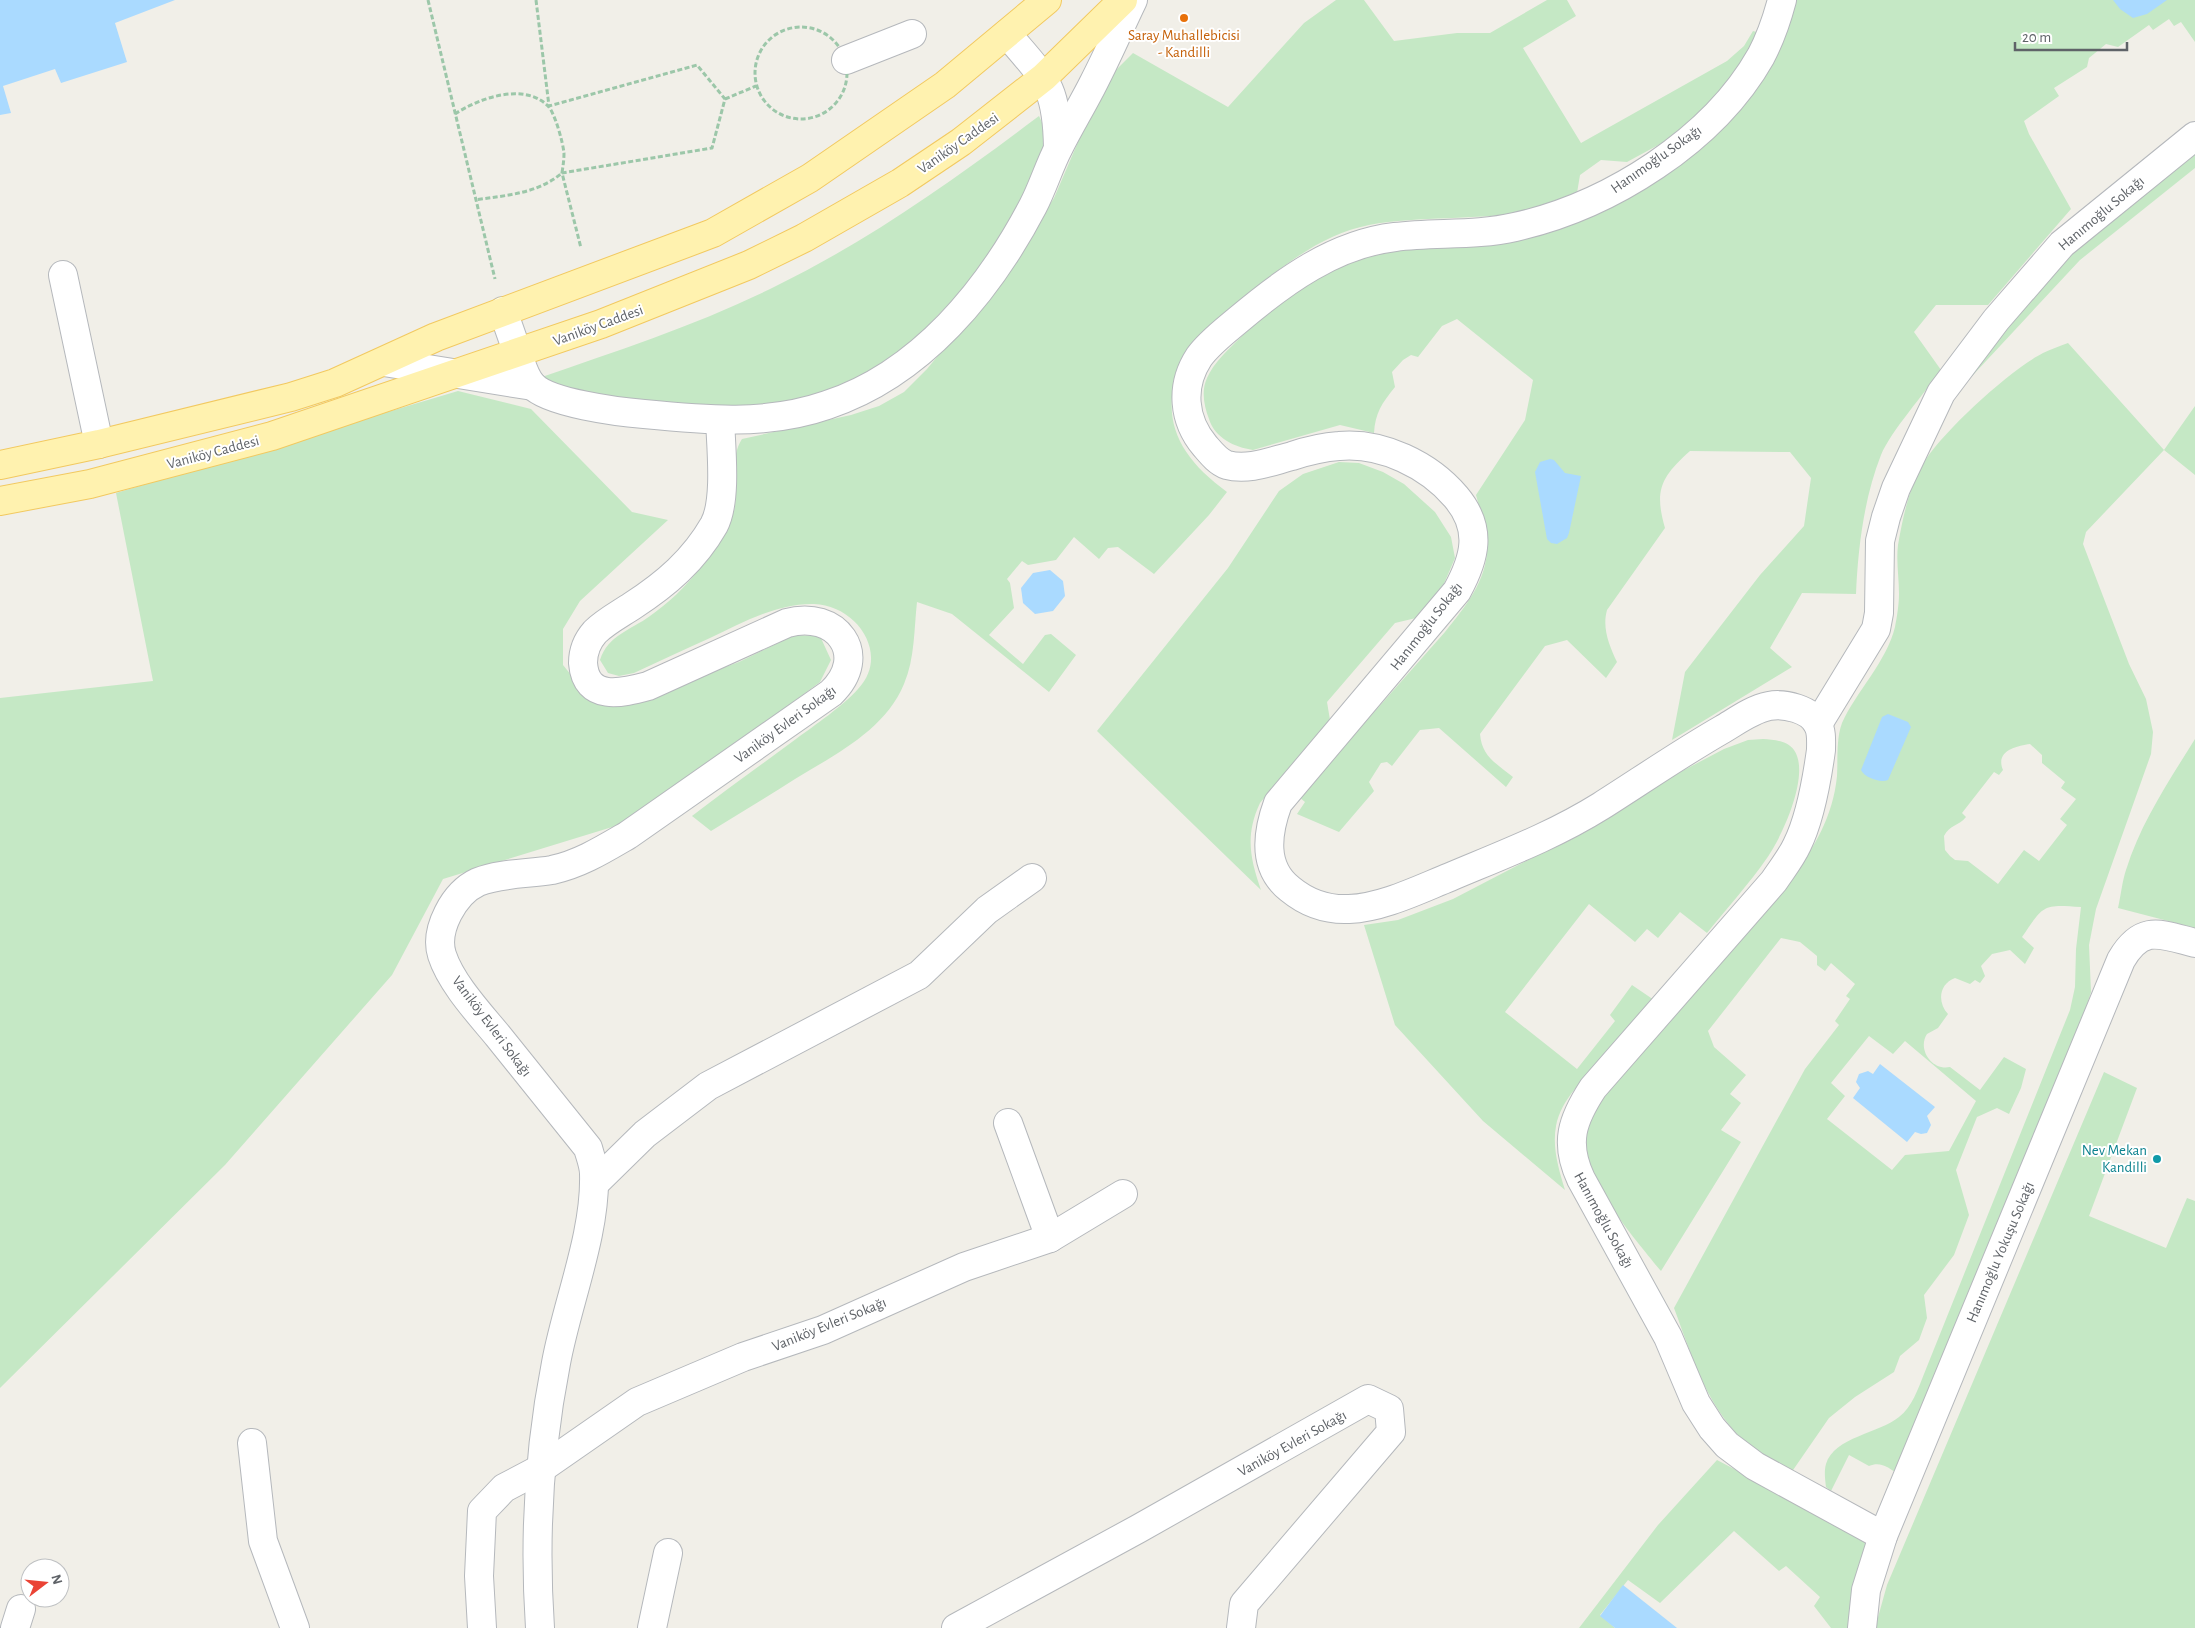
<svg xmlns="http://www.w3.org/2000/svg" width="2195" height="1628" font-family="'Alegreya Sans',sans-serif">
	<rect width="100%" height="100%" fill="#f1efe8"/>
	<g fill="#c5e8c5" fill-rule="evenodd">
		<path d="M 1336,0 L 1364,0 L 1394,41 L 1457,33 L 1490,33 L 1547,0 L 1567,0 L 1576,16 L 1523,48 L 1581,143 L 1727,61 L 1744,46 L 1753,31 L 1760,33 L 1723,91 L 1673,137 L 1627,162 L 1601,160 L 1580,175 L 1577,193 C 1568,197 1559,203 1550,206 C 1491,223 1429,214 1369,225 C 1298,239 1238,306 1185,354 C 1156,414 1176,455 1227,492 L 1209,515 L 1154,574 L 1118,547 L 1108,548 L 1099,559 L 1074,537 L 1056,560 L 1028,565 L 1022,561 L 1007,579 L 1010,583 L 1014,608 L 989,635 L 1023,664 L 1045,635 L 1051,634 L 1076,655 L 1049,692 L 952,614 L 917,602 C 914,628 915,658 904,684 C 885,730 836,754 795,779 C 767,797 739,814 711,831 L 692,816 C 726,790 761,765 796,739 C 815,725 843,706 858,689 C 891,654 856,605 814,604 C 777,603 742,623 710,638 C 684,650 659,661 634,673 L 619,676 L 608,673 L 600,660 C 608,635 631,630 650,616 C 668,603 686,587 699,569 C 713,551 731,529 735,506 C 738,484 729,459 742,439 L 851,415 L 879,406 L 904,392 L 927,369 L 1003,277 L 1054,198 L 1087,121 L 1109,77 L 1133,53 L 1228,107 L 1304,23 Z"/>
		<path d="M 1792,0 L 2195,0 L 2195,42 L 2181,22 L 2174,26 L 2169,19 L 2153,30 L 2149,25 L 2118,47 L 2106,44 L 2089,58 L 2087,67 L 2054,88 L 2059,96 L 2024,121 L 2029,134 L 2071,209 L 1988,305 L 1936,305 L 1914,332 L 1941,370 C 1925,393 1891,431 1881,455 C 1864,498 1858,548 1856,594 L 1802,593 L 1770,648 L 1792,667 L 1672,740 L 1685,672 L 1760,575 L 1804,526 L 1811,478 L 1790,452 L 1690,451 C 1661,477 1654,490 1665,528 L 1607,610 C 1602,628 1609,645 1617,662 L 1606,678 L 1567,640 L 1545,646 L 1480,734 C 1482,757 1496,763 1513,777 L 1506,787 L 1439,728 L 1420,730 L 1392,766 L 1387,762 L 1381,763 L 1369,782 L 1374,791 L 1339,832 L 1297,814 L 1305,802 L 1299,797 L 1445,632 C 1466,606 1489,578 1487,543 C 1486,527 1480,510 1476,495 L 1525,420 L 1533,380 L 1457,319 L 1442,326 L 1418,357 L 1411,355 L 1403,360 L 1392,372 L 1395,387 C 1382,403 1375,413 1374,433 L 1340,425 L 1253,450 C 1234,447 1215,438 1209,419 C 1204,406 1201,391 1207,378 C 1214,362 1229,349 1241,337 C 1278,302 1317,273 1366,256 L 1647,183 Z"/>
		<path d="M 1039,116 L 1045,129 L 1046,142 L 1040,158 L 1006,232 L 979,272 L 920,334 L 890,360 L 857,379 L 814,395 L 762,406 L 718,407 L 588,395 L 539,378 C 619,350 700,324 776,286 C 870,240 955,179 1039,116 Z"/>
		<path d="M 2195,149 L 2195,168 L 2080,260 L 1960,389 L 1957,387 L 2073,250 Z"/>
		<path d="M 2068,343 L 2164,450 L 2195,406 L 2195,475 L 2164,450 L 2086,532 L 2083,544 L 2129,664 L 2146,699 L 2153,732 L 2151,754 L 2096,909 L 2089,945 L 2091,992 L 2085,1011 L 1899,1475 C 1889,1468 1881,1461 1869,1466 L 1849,1455 L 1831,1491 L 1826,1487 C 1825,1479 1824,1471 1826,1464 C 1834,1437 1880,1433 1899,1417 C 1912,1407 1918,1389 1924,1374 L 2070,1010 L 2075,987 L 2076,949 L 2081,907 C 2042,904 2044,905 2022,937 L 2034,948 L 2025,964 L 2010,950 L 1992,954 L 1981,966 L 1985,976 L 1980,983 L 1975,980 L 1970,984 L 1955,978 C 1939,984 1937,1002 1948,1014 L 1938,1028 L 1927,1034 C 1917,1049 1932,1071 1950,1067 L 1980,1090 L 2004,1057 L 2026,1069 L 2021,1088 L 2009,1114 L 1997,1108 L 1977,1117 L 1956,1170 L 1969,1215 L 1954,1255 L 1924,1295 L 1927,1318 L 1919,1340 L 1900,1356 L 1894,1372 L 1855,1397 L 1829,1418 L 1791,1473 C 1778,1465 1763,1458 1752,1448 C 1708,1412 1693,1359 1674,1308 L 1805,1069 L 1839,1025 L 1835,1021 L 1850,999 L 1846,996 L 1855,984 L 1831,963 L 1825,971 L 1817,965 L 1817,956 L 1800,942 L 1781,938 L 1708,1031 L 1714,1047 L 1746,1075 L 1730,1094 L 1741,1103 L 1721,1130 L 1741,1142 L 1661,1271 C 1637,1241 1574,1170 1584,1130 C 1588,1117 1598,1105 1606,1094 L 1790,881 C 1814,848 1833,817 1837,776 C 1838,759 1836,739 1842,723 C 1856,692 1887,661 1895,627 C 1897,617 1899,604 1899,594 C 1899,577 1896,561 1898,545 C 1903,516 1910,483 1926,459 C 1947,428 2010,370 2043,353 C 2051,349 2060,346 2068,343 ZM 2030,744 L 2042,755 L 2042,763 L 2065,782 L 2061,788 L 2076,799 L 2060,819 L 2067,825 L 2039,861 L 2024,850 L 1998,884 L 1968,861 L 1955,860 L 1950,856 L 1945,850 L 1944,836 C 1949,825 1959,826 1966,817 L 1962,813 L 1994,772 L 1999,775 L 2003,770 C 1995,751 2016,746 2030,744 ZM 1869,1036 L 1893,1054 L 1905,1041 L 1976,1101 L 1949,1151 L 1905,1155 L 1892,1170 L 1827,1119 L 1845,1096 L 1831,1083 Z"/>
		<path d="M 458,391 L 531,409 L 632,512 L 668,520 L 580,601 L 563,629 L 563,665 L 589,697 L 631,701 L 739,662 L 794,635 L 820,636 L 831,660 L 820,682 L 635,820 L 443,879 L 392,975 L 225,1165 L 0,1388 L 0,698 L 153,681 L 116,493 Z"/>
		<path d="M 1339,462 L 1359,463 L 1383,472 L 1404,484 L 1435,512 L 1451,537 L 1455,558 L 1443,586 L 1416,618 L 1395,623 L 1327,702 L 1330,720 L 1260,803 C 1245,835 1250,858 1261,890 L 1097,731 L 1228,568 L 1279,491 L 1303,474 Z"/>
		<path d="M 1763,739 C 1774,740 1787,740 1794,750 C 1811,774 1782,837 1767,858 C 1749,884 1727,908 1707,933 L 1680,912 L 1658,938 L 1647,929 L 1635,942 L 1589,904 L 1505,1012 L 1577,1069 L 1615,1021 L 1610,1015 L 1632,985 L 1654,1000 C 1637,1019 1620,1038 1603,1058 C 1585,1078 1561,1099 1556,1126 C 1552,1148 1559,1170 1565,1190 L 1483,1121 L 1395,1025 L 1364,925 L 1398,920 L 1453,899 L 1557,845 L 1648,789 L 1724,749 L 1748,740 Z"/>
		<path d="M 2195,739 L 2195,928 L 2118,908 C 2121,895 2122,882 2126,870 C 2141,822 2169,781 2195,739 Z"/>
		<path d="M 2104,1072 L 2137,1088 L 2089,1216 L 2166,1248 L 2187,1198 L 2195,1201 L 2195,1628 L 1875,1628 L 1887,1585 Z"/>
		<path d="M 1717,1460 L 1873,1542 L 1855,1628 L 1831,1628 L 1814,1606 L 1820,1597 L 1786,1566 L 1779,1571 L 1734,1531 L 1660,1603 L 1628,1580 L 1600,1615 L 1615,1628 L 1579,1628 L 1658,1525 Z"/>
	</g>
	<g fill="#aadaff">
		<path d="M 0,0 L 175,0 L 115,23 L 127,62 L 61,83 L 55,69 L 3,86 L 11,113 L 0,115 Z"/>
		<path d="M 2113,0 L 2167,0 L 2147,14 L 2133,18 L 2120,9 Z"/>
		<path d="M 1550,459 L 1554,460 L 1565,473 L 1581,476 L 1569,533 L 1567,538 L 1557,544 L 1551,543 L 1547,539 L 1535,472 L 1540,462 Z"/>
		<path d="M 1050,570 L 1063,581 L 1065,596 L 1053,611 L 1035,614 L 1023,603 L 1021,588 L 1033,573 Z"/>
		<path d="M 1888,714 L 1908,722 L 1911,727 L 1888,780 C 1880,783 1865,778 1861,770 L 1882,717 Z"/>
		<path d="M 1880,1064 L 1935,1107 L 1927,1116 L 1931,1125 L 1927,1133 L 1921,1134 L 1915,1132 L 1907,1142 L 1853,1098 L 1860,1088 L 1856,1082 L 1859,1074 L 1868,1071 L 1873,1074 Z"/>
		<path d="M 1623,1585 L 1677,1628 L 1615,1628 L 1600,1616 Z"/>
	</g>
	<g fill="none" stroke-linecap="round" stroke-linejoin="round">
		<defs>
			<g id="minor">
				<path d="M 1782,0 C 1777,19 1770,39 1761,56 C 1713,141 1609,206 1515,227 C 1476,236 1435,232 1395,237 C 1335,244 1284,281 1238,320 C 1225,331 1209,343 1199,357 C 1180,386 1183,420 1205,446 C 1211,453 1218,462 1227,465 C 1248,471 1272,461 1292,456 C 1307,451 1323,447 1339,446 C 1382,442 1429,465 1456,497 C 1483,529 1475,558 1457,591 L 1278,803 C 1267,833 1262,867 1290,889 C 1307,903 1327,910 1349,909 C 1382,908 1420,889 1450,877 C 1502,855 1553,836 1601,806 C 1642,780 1681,753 1723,729 C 1738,720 1753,709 1769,706 C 1784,703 1811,709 1818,725 C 1822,732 1821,742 1821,750 C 1817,779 1810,819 1797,845 C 1791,858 1782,869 1774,881 L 1593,1088 C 1572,1120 1564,1143 1581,1179 L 1668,1337 L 1696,1403 L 1712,1428 L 1727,1445 L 1755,1466 L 1883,1536"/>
				<path d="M 1007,34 C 1046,80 1057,86 1058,148"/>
				<path d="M 846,60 L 912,34"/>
				<path d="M 63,275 L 99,444"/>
				<path d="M 518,354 C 522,365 524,376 532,385 C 548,403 619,412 644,414 C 705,420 767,426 827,405 C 921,374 989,290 1033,206 C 1043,187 1049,166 1059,147 C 1070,125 1083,104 1094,82 C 1108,55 1120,27 1133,0"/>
				<path d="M 384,362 L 533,386"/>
				<path d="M 1818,724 L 1876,629 L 1879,613 L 1880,541 L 1886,517 L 1896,488 L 1941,393 L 1996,320 L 2062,244 L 2195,136"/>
				<path d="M 1008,1123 L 1050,1238"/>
				<path d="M 594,1184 L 645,1134 L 708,1086 L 919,975 L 987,910 L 1032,878"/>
				<path d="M 252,1443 L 263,1541 L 295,1628"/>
				<path d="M 15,1628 L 21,1609"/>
				<path d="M 482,1628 L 479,1576 L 482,1511 L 504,1488 L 542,1468 L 637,1402 L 743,1357 L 823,1330 L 964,1267 L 1050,1238 L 1123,1194"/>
				<path d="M 540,1628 C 534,1540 539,1449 556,1363 C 567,1303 596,1234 594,1174 C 594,1165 590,1156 588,1148 C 558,1111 528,1073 498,1036 C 479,1013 451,983 442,955 C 434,930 454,893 478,882 C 501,873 528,874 552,870 C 580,864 604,849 628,835 L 831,693 C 871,655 836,609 787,623 L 648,686 C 622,693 586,702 583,663 C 583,652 587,641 595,632 C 605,622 620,614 632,606 C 666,584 694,560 714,525 C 727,501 721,447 720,420"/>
				<path d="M 652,1628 L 668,1553"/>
				<path d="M 956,1628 L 1138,1529 L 1368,1399 L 1389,1409 L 1391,1432 L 1244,1604 L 1241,1628"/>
				<path d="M 1862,1628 L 1866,1590 L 1883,1536 L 2121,960 C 2142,924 2160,934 2195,943"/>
			</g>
			<path id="secondary" d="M 503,311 L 518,354"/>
			<g id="primary">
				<path d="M 0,465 L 99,444 L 291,397 L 335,383 L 436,337 L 713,233 L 810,178 L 945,85 L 1047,0"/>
				<path d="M 0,501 L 90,484 L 272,436 L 601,324 L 749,265 L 804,238 L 900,183 L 961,142 L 1044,77 L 1123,0"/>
			</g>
		</defs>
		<use href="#minor" stroke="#b5b8bc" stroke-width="30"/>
		<use href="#secondary" stroke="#b6babf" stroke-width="30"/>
		<use href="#primary" stroke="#f2c960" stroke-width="30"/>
		<g stroke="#9cc7a9" stroke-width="3" stroke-dasharray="5 2.5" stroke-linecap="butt">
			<path d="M 428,0 L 495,279"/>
			<path d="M 536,0 L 549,106 L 697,65 L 725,99 L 712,148 L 562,173 L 581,248"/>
			<circle cx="801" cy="73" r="46"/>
			<path d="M 725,99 L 756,86"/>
			<path d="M 455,114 C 479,98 524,82 548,106 C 555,113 563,143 564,153 C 564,160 563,166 562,173 C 537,194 507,195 475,200"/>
		</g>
		<use href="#minor" stroke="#fff" stroke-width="28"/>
		<use href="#secondary" stroke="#fff" stroke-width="28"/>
		<use href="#primary" stroke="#fff2af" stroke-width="28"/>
	</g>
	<circle fill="#e8710a" stroke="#fff" stroke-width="2" cx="1184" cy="18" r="5"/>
	<circle fill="#0f9aa8" stroke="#fff" stroke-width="2" cx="2157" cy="1159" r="5"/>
	<g text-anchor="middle" stroke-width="4" stroke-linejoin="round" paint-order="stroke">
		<g font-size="15" fill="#c56008" stroke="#fff">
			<text x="1184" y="40">Saray Muhallebicisi<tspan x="1184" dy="17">- Kandilli</tspan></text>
		</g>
		<g font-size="15" fill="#5f6368" stroke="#fff">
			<text transform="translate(958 143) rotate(-35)" y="5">Vaniköy Caddesi</text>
			<text transform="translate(1656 159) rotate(-35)" y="5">Hanımoğlu Sokağı</text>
			<text transform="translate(2101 213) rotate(-40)" y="5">Hanımoğlu Sokağı</text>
			<text transform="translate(598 325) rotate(-20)" y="5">Vaniköy Caddesi</text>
			<text transform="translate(213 452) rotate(-15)" y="5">Vaniköy Caddesi</text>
			<text transform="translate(1426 626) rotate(-52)" y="5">Hanımoğlu Sokağı</text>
			<text transform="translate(785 724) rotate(-36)" y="5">Vaniköy Evleri Sokağı</text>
			<text transform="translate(492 1026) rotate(53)" y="5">Vaniköy Evleri Sokağı</text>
			<text transform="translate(1604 1220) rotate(61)" y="5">Hanımoğlu Sokağı</text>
			<text transform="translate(2000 1252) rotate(-67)" y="5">Hanımoğlu Yokuşu Sokağı</text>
			<text transform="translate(829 1324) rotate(-22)" y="5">Vaniköy Evleri Sokağı</text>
			<text transform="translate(1292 1443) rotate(-29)" y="5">Vaniköy Evleri Sokağı</text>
		</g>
		<g font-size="15" fill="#0d838f" stroke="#fff" text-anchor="end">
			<text x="2147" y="1155">Nev Mekan<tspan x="2147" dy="17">Kandilli</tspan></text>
		</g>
	</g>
	<g transform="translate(45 1583) rotate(74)"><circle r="24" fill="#ffffff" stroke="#bfc1c3"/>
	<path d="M0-4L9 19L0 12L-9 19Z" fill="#ea4335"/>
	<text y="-8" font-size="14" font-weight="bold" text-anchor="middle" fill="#5f6368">N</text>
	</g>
	<path d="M2015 42v8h112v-8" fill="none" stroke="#5f6368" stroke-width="2.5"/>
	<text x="2022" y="42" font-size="15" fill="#5f6368" stroke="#ffffff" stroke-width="4" paint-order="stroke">20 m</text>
</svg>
